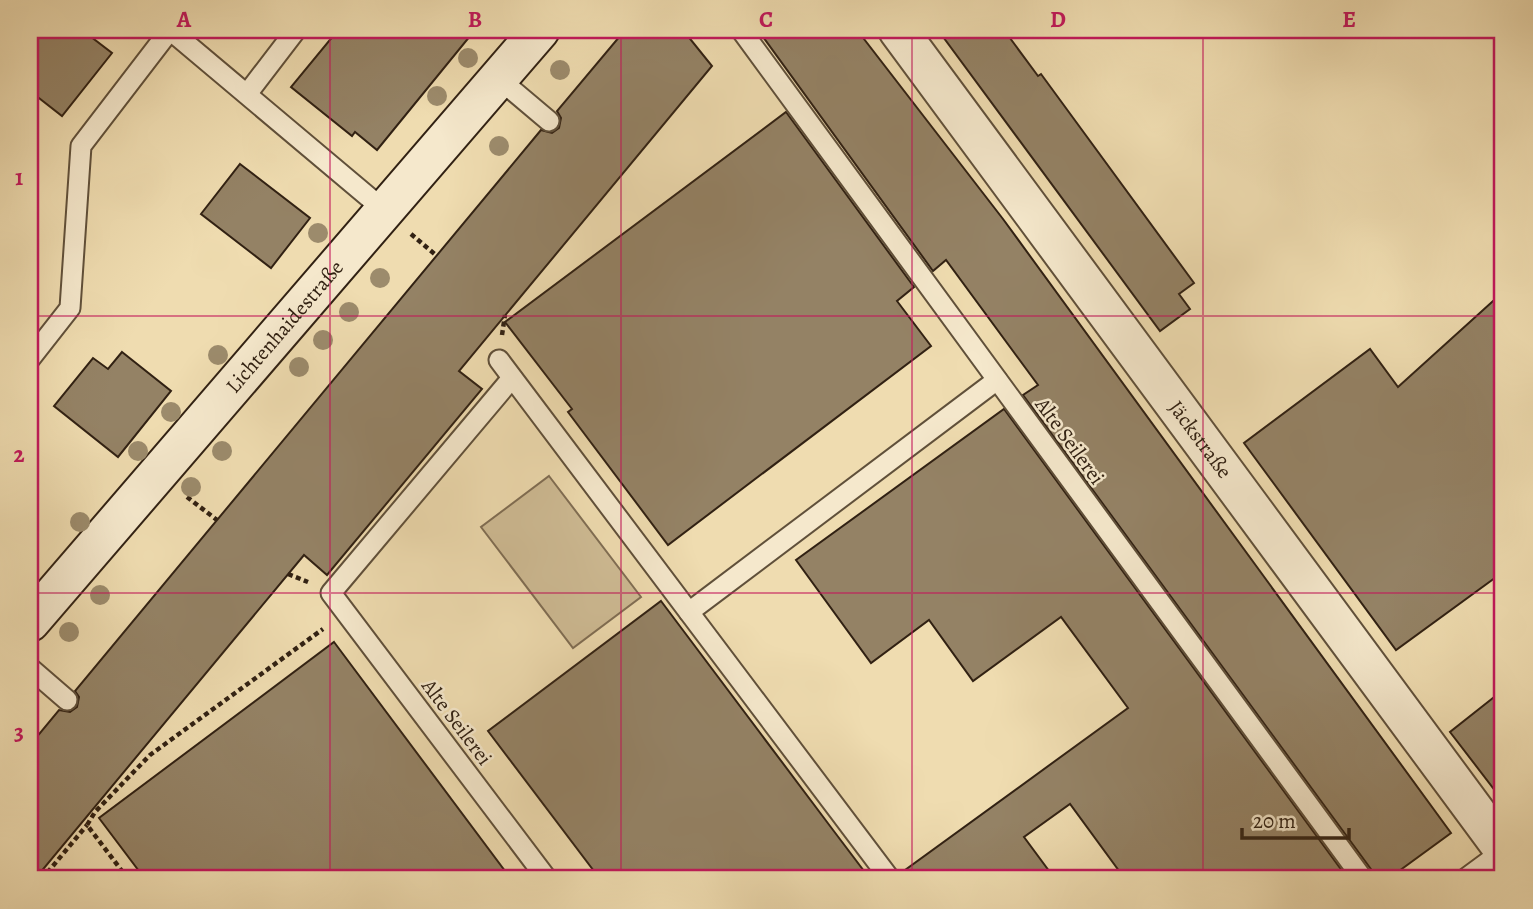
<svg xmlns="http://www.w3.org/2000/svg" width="1533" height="909" font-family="Alegreya,serif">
	<rect width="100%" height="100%" fill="#efdcb0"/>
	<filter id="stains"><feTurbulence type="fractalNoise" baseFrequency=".00286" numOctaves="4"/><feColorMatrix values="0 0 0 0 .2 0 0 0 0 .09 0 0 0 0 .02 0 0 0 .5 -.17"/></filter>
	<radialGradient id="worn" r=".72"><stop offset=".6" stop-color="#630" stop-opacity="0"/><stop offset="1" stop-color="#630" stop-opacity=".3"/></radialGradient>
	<path fill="#cfbc95" stroke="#806e54" stroke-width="2" d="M 549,476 L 641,597 L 573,648 L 481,527 Z"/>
	<g fill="#948265" stroke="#312113" stroke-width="2">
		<path d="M 30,30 L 82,30 L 112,53 L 62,116 L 30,91 Z"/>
		<path d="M 338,30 L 475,30 L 377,150 L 355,132 L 352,136 L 291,87 Z"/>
		<path d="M 625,30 L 683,30 L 712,66 L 459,371 L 482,389 L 327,575 L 304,555 L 35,879 L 30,879 L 30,745 L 59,710 L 70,712 L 77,707 L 79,697 L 75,691 L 541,130 L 552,133 L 559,128 L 561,118 L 557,111 Z"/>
		<path d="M 758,30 L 857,30 L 1003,219 L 1451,833 L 1388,879 L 1375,879 L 1373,872 L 1023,395 L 1038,385 L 946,260 L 933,271 Z"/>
		<path d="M 938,30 L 1004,30 L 1038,76 L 1041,74 L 1194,283 L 1179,294 L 1190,309 L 1160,331 Z"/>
		<path d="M 786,112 L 914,287 L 897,301 L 931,346 L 668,545 L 568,412 L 572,409 L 505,322 Z"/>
		<path d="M 240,164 L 310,218 L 271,268 L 201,214 Z"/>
		<path d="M 1503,292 L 1503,572 L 1396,650 L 1244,443 L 1370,349 L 1398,387 Z"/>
		<path d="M 122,352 L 171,391 L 118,457 L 54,406 L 93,358 L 108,369 Z"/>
		<path d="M 1004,409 L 1348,879 L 1125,879 L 1070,804 L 1024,837 L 1055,879 L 902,879 L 901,873 L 1128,708 L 1061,617 L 973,681 L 929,620 L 871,663 L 796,560 Z"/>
		<path d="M 661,601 L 833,830 L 870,879 L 600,879 L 488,731 Z"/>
		<path d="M 334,642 L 511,879 L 145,879 L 99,818 Z"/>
		<path d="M 1503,690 L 1503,801 L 1450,732 Z"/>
	</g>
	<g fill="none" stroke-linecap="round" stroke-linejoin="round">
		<defs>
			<g id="lane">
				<path d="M 170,30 L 384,210"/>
				<path d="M 741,30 L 1363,879"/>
				<path d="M 498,78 L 549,121"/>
				<path d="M 247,94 L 296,30"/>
				<path d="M 30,359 L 70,308 L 81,146 L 170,30"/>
				<path d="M 499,360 L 890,879"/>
				<path d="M 512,378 L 331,593 L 547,879"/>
				<path d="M 689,612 L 997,380"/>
				<path d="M 30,668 L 67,700"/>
				<path d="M 1465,879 L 1503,851"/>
			</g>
			<g id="street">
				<path id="s1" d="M 898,30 L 1503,849"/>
			</g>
			<g id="secondary">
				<path id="s2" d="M 30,622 L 540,30"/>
			</g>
		</defs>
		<use href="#lane" stroke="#60503a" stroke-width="23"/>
		<use href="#street" stroke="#60503a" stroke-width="42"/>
		<use href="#secondary" stroke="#312113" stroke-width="42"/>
		<g stroke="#312113" stroke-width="4.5" stroke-dasharray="5 3.5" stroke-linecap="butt">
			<path d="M 411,234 L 437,256"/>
			<path d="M 502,335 L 505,315"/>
			<path d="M 187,497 L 217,520"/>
			<path d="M 288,574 L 308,582"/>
			<path d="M 42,879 L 87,825"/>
			<path d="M 128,879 L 87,825 L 95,812 L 150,755 L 323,629"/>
		</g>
		<use href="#lane" stroke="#f5e8cc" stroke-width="19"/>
		<use href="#street" stroke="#f5e8cc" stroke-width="38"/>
		<use href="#secondary" stroke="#f5e8cc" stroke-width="38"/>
	</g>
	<g fill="#9c8b6c">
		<circle cx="468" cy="58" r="10"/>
		<circle cx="560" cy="70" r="10"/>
		<circle cx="437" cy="96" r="10"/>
		<circle cx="499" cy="146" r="10"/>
		<circle cx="318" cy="233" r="10"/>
		<circle cx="380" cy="278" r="10"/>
		<circle cx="349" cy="312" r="10"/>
		<circle cx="323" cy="340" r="10"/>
		<circle cx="218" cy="355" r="10"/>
		<circle cx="299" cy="367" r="10"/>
		<circle cx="171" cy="412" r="10"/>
		<circle cx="138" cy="451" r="10"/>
		<circle cx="222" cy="451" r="10"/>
		<circle cx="191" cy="487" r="10"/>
		<circle cx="80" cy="522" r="10"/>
		<circle cx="100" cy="595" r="10"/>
		<circle cx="69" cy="632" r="10"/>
	</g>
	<path fill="none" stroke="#c2185b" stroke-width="2" stroke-opacity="0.55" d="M 330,30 L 330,879M 621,30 L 621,879M 912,30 L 912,879M 1203,30 L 1203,879M 30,316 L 1503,316M 30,593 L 1503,593"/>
	<g text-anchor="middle" stroke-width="5" stroke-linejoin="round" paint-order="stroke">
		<g font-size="21" fill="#312113" stroke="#f5e8cc">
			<text dy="7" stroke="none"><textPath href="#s2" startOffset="390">Lichtenhaidestraße</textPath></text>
			<text dy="7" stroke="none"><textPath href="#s1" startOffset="509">Jäckstraße</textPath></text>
			<text transform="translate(1070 441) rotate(54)" y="7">Alte Seilerei</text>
			<text transform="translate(457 722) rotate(53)" y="7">Alte Seilerei</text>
		</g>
	</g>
	<rect width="1533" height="909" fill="none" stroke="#efdcb0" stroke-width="77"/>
	<path d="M1242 828v10h107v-10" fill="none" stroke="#312113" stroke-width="3.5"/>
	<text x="1253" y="828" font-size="21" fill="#312113" stroke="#f5e8cc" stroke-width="5" paint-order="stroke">20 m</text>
	<rect x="38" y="38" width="1456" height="832" fill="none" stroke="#c2185b" stroke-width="2.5"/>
	<g font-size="23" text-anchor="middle" font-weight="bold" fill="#c2185b">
		<text x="184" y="27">A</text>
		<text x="475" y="27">B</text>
		<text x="766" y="27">C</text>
		<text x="1058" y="27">D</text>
		<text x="1349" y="27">E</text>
		<text x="19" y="185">1</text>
		<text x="19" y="462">2</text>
		<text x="19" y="740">3</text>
	</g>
	<rect width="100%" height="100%" filter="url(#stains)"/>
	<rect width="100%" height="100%" fill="url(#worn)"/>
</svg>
